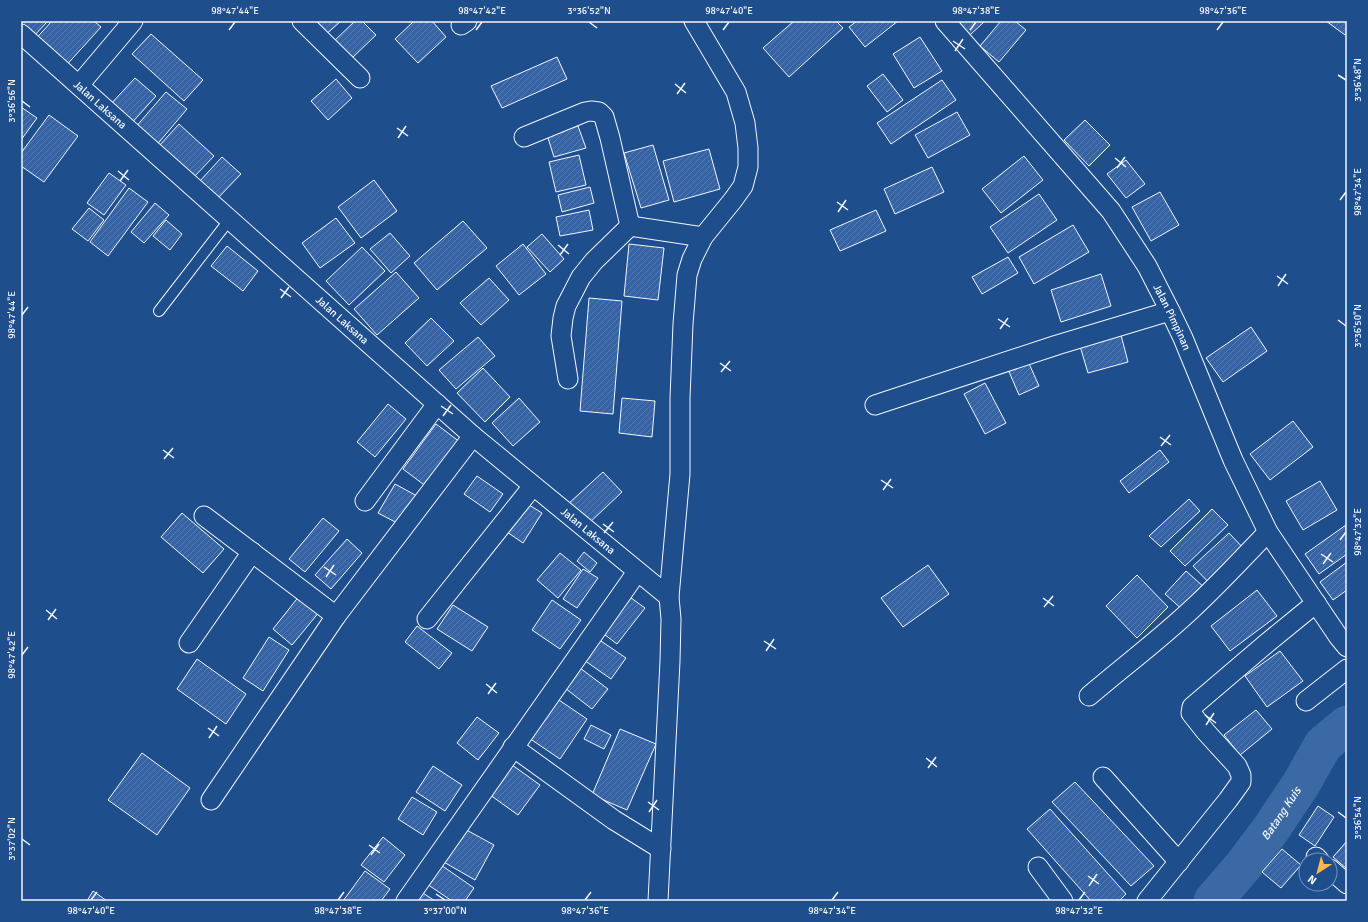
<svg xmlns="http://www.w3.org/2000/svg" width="1368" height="922" font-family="Signika,sans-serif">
	<defs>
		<pattern id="building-hatch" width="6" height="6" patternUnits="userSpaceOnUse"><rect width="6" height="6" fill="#3563a3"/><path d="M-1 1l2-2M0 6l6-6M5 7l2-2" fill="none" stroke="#537ab1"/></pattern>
	</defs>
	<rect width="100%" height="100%" fill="#1f4e8c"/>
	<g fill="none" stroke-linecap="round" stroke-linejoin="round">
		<path stroke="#3b69a3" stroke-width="39" id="s1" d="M 1213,901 L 1244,865 L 1271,829 L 1301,784 L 1323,745 L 1347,725"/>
	</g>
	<g fill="url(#building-hatch)" stroke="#f2f6ff">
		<path d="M 23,21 L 48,21 L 32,38 L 21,28 L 21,24 Z"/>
		<path d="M 52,21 L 94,21 L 101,27 L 62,70 L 32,43 Z"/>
		<path d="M 309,21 L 341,21 L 323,37 Z"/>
		<path d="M 355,21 L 362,21 L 376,35 L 350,60 L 333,42 Z"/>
		<path d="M 414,21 L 432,21 L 446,37 L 418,63 L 395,39 Z"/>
		<path d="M 794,21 L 836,21 L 843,28 L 789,77 L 763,48 Z"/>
		<path d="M 857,21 L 898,21 L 865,47 L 849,27 Z"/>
		<path d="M 957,21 L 985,21 L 970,35 Z"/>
		<path d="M 1001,21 L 1015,21 L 1026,30 L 999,62 L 980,46 Z"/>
		<path d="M 1326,21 L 1347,21 L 1347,32 L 1345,35 Z"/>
		<path d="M 151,34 L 203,80 L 184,101 L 132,54 Z"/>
		<path d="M 920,37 L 942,71 L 914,88 L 893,54 Z"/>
		<path d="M 557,57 L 567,79 L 502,108 L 491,86 Z"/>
		<path d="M 883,74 L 903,100 L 887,112 L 867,86 Z"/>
		<path d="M 135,78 L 156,96 L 129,126 L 108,107 Z"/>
		<path d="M 336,79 L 352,98 L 328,120 L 311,101 Z"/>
		<path d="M 942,80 L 956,100 L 891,144 L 877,123 Z"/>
		<path d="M 166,92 L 187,109 L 155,147 L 134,129 Z"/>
		<path d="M 21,107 L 37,118 L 21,140 Z"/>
		<path d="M 957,112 L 970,135 L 928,158 L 915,135 Z"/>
		<path d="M 49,115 L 78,136 L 44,182 L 21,166 L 21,153 Z"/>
		<path d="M 1085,120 L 1110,145 L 1089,166 L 1064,140 Z"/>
		<path d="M 179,124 L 214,156 L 192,179 L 158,147 Z"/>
		<path d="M 578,126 L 586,148 L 554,157 L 547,135 Z"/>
		<path d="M 653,145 L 669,200 L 641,208 L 624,153 Z"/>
		<path d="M 709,149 L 720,189 L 674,202 L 663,161 Z"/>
		<path d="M 579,155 L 586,185 L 556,192 L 549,162 Z"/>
		<path d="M 1024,156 L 1043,180 L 1001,213 L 982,189 Z"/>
		<path d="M 222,157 L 241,174 L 216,200 L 198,183 Z"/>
		<path d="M 1126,160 L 1145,184 L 1126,198 L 1107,174 Z"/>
		<path d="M 932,167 L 944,192 L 895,214 L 884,189 Z"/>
		<path d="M 109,173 L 126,185 L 104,215 L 87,203 Z"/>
		<path d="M 374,180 L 397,211 L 361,238 L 338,207 Z"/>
		<path d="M 590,187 L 594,203 L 562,212 L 558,195 Z"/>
		<path d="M 129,188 L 148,202 L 108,256 L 90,242 Z"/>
		<path d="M 1160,192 L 1179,225 L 1151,241 L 1132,207 Z"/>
		<path d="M 1039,194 L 1057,220 L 1008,253 L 990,227 Z"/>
		<path d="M 155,203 L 169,215 L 144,243 L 131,232 Z"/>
		<path d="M 89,208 L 104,220 L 88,241 L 72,229 Z"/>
		<path d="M 589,210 L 593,230 L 560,236 L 556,217 Z"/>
		<path d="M 876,210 L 886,231 L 840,251 L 830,230 Z"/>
		<path d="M 336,218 L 355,243 L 320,268 L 302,243 Z"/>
		<path d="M 166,220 L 182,234 L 170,250 L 153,236 Z"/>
		<path d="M 463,221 L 487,248 L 437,290 L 414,263 Z"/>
		<path d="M 1073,225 L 1089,252 L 1034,284 L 1019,257 Z"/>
		<path d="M 390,233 L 410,256 L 391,273 L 370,249 Z"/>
		<path d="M 542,234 L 564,259 L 550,272 L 527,247 Z"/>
		<path d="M 523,244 L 546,274 L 519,295 L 496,266 Z"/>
		<path d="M 629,244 L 664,248 L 658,300 L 624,296 Z"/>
		<path d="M 227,246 L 258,271 L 243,291 L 211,266 Z"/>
		<path d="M 362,247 L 385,271 L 349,305 L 326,281 Z"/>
		<path d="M 1008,257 L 1018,273 L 982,294 L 972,277 Z"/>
		<path d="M 396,272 L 419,298 L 377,335 L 354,309 Z"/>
		<path d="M 1101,274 L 1111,306 L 1061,322 L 1051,290 Z"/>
		<path d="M 489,278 L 509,300 L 481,325 L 460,303 Z"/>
		<path d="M 589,298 L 622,301 L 613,414 L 580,411 Z"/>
		<path d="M 431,318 L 454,341 L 427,366 L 405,343 Z"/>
		<path d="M 1251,327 L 1267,351 L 1223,382 L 1206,358 Z"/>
		<path d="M 1121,335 L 1128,362 L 1088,373 L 1080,346 Z"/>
		<path d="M 478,337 L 495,356 L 456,389 L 439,370 Z"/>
		<path d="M 1027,359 L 1039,386 L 1019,395 L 1007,367 Z"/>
		<path d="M 483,368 L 510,397 L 485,422 L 457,393 Z"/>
		<path d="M 985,383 L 1006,423 L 985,434 L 964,394 Z"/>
		<path d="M 519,398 L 540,422 L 513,446 L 492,423 Z"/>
		<path d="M 622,398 L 655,401 L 652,437 L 619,433 Z"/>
		<path d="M 388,404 L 406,419 L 375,457 L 357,442 Z"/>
		<path d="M 1293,421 L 1313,447 L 1270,480 L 1250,454 Z"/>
		<path d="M 436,424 L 460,442 L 427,487 L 403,469 Z"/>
		<path d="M 1160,450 L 1169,462 L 1129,493 L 1120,481 Z"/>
		<path d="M 603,472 L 622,492 L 587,525 L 568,504 Z"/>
		<path d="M 477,476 L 503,494 L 490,512 L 464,494 Z"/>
		<path d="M 1320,481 L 1337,510 L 1303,530 L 1286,501 Z"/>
		<path d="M 395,484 L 417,496 L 401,525 L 378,513 Z"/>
		<path d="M 1189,499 L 1200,511 L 1161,547 L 1149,536 Z"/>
		<path d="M 526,503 L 542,513 L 523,543 L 507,532 Z"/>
		<path d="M 1212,509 L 1228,525 L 1185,566 L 1170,551 Z"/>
		<path d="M 182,513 L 224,549 L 203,573 L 161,537 Z"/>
		<path d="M 323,518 L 339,531 L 305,572 L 289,559 Z"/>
		<path d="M 1346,525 L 1347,554 L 1319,574 L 1305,554 Z"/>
		<path d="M 1229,533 L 1246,551 L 1210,584 L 1193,566 Z"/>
		<path d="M 347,539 L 362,553 L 331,589 L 315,575 Z"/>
		<path d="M 584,552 L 597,563 L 590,572 L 577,561 Z"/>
		<path d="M 560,553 L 581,570 L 558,598 L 537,580 Z"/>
		<path d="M 1347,562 L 1347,590 L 1333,600 L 1320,582 Z"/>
		<path d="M 928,565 L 949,594 L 903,627 L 881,598 Z"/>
		<path d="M 583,569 L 598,578 L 577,608 L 563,599 Z"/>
		<path d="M 1186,571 L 1205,588 L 1184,611 L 1165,594 Z"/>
		<path d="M 1137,575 L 1168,607 L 1137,638 L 1106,606 Z"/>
		<path d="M 1257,590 L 1277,616 L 1230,651 L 1211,626 Z"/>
		<path d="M 300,595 L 320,611 L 292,645 L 273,629 Z"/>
		<path d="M 627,595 L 645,608 L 617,644 L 600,631 Z"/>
		<path d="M 552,600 L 581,620 L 560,649 L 532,630 Z"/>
		<path d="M 453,605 L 488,627 L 472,651 L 437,629 Z"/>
		<path d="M 417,626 L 452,653 L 439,669 L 405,642 Z"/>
		<path d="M 269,637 L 289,650 L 263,691 L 243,678 Z"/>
		<path d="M 595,637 L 626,658 L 611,679 L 581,658 Z"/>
		<path d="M 1280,651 L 1303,681 L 1267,707 L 1245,676 Z"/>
		<path d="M 197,659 L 246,694 L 226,724 L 177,689 Z"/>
		<path d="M 576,665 L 608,689 L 592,709 L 561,685 Z"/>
		<path d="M 553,696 L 587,719 L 560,759 L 526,736 Z"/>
		<path d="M 1256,710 L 1272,729 L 1240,755 L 1224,735 Z"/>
		<path d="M 477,717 L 499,733 L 478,760 L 457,743 Z"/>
		<path d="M 591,725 L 611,735 L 604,749 L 584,739 Z"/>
		<path d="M 620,729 L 656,744 L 627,810 L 592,795 Z"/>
		<path d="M 142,753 L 190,788 L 157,835 L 108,800 Z"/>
		<path d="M 508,762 L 540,785 L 518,815 L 486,792 Z"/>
		<path d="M 433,766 L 462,785 L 445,811 L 416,792 Z"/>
		<path d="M 1075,782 L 1154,866 L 1131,886 L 1052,802 Z"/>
		<path d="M 412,797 L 437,812 L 423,835 L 398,819 Z"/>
		<path d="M 1318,806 L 1334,817 L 1315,846 L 1299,835 Z"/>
		<path d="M 1050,809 L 1126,894 L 1119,901 L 1091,901 L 1027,829 Z"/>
		<path d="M 461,827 L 494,845 L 475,880 L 442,861 Z"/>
		<path d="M 383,837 L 405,855 L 384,882 L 361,865 Z"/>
		<path d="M 1347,841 L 1347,869 L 1333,857 Z"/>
		<path d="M 1282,849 L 1301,865 L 1281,888 L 1262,872 Z"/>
		<path d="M 441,865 L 474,888 L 465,901 L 452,901 L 427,884 Z"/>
		<path d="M 365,871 L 390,889 L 381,901 L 343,901 Z"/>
		<path d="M 417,889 L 435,901 L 410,901 Z"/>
		<path d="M 93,891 L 107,901 L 87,901 Z"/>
	</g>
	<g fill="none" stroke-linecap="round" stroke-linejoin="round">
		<defs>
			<path id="service" d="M 159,311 L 230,219"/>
			<g id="minor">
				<path d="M 302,21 L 360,78"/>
				<path id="s2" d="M 945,21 L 1111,211 L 1147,266 L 1170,311 L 1183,338 L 1233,460 L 1268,532 L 1338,636 L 1347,647"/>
				<path d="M 461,25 L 467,21"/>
				<path id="s3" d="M 21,34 L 473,436 L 669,597"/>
				<path d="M 79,85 L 133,21"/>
				<path d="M 524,137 L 585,112 L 591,111 L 599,112 L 604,117 L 610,138 L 630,226"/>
				<path d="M 568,379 L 561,336 L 563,318 L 566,306 L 581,277 L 594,261 L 630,226 L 703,237"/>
				<path d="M 875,405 L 1057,345 L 1170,311"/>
				<path d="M 365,501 L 437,404"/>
				<path d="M 204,516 L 336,616"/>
				<path d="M 427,619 L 533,486"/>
				<path d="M 189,643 L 252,552"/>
				<path d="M 1089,696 C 1123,667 1159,640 1192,609 C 1218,585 1243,558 1268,532"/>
				<path d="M 1306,701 L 1347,669"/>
				<path d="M 513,747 L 614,820 L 661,849"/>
				<path d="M 1103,777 L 1179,862"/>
				<path d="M 211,800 L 336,616 L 473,436"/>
				<path d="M 1316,857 L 1319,860"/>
				<path d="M 1038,867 L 1063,901"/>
				<path d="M 1330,869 L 1347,884"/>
				<path d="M 406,901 L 637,572"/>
				<path d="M 658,901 L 670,661 L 671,619 L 669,597 L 680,474 L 680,398 L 683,324 L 687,275 L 692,259 L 703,237 L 733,200 L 743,186 L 748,167 L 748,148 L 745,123 L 736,92 L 694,21"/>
				<path d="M 1147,901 L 1228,800 L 1241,782 L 1241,775 L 1237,766 L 1206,732 L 1191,713 L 1192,707 L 1267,643 L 1316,603"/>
			</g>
		</defs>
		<use href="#service" stroke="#f2f6ff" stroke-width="12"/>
		<use href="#minor" stroke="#f2f6ff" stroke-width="21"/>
		<use href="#service" stroke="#1f4e8c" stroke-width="10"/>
		<use href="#minor" stroke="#1f4e8c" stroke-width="19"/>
	</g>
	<path fill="none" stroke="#f2f6ff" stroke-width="1.5" d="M 589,22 L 597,28M 229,30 L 235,22M 476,30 L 482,22M 723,30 L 729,22M 970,30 L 976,22M 1217,30 L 1223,22M 953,41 L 965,49M 955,51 L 963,39M 1338,75 L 1346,80M 675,84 L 686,93M 677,94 L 685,83M 22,101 L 30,107M 397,128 L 408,136M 398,138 L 406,126M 1115,158 L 1126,167M 1117,168 L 1125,157M 118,171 L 129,180M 120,181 L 128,170M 1340,200 L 1346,192M 837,202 L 848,210M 838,212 L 846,200M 558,245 L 569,254M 560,255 L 568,244M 1277,276 L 1288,284M 1278,286 L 1286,274M 280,289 L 291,297M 281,298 L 289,287M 22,315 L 28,307M 998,319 L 1010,327M 1338,320 L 1346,326M 1000,329 L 1008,318M 720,363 L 731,371M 721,372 L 730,361M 441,406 L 453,414M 443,416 L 451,405M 1160,437 L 1171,445M 1161,446 L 1170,435M 163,450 L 174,458M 164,459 L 173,448M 881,480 L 893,488M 883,490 L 891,479M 603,524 L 614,532M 604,533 L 613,522M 1340,540 L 1346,532M 1321,554 L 1333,562M 1323,564 L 1331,553M 324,567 L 336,575M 326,577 L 334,565M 1043,598 L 1054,606M 1044,607 L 1053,596M 46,610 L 57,619M 48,620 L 56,609M 764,641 L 776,649M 766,651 L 774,639M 22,655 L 28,647M 486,684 L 497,693M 488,694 L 496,683M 1205,715 L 1216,723M 1206,725 L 1214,713M 208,728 L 219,736M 209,738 L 217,726M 926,758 L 937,767M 928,768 L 936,757M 648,802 L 659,810M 649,812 L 657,800M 1338,812 L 1346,818M 22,839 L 30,845M 369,845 L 380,853M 371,855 L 379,844M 1088,876 L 1099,884M 1089,886 L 1097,874M 436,894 L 445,900M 91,900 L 97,892M 338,900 L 344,892M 585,900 L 591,892M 832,900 L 838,892M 1079,900 L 1085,892"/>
	<g text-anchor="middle" stroke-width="3" stroke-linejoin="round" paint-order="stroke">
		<g font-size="11" fill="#f2f6ff" stroke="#1f4e8c">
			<text dy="4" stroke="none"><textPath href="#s3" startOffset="106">Jalan Laksana</textPath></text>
			<text dy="4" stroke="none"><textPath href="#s2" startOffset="375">Jalan Pimpinan</textPath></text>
			<text dy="4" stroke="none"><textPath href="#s3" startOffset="430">Jalan Laksana</textPath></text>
			<text dy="4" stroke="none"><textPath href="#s3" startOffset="754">Jalan Laksana</textPath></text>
		</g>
		<g font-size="12" font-style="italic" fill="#f2f6ff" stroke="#1f4e8c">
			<text dy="4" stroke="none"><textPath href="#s1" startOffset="111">Batang Kuis</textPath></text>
		</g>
	</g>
	<rect width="1368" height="922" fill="none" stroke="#1f4e8c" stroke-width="44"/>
	<g transform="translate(1318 872) rotate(216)"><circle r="19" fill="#1f4e8c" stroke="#7391ba"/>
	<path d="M0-3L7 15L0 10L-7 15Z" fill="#ffb74d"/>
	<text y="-6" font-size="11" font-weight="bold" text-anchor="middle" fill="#f2f6ff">N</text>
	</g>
	<rect x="22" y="22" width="1324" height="878" fill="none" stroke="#f2f6ff" stroke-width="1.5"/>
	<g font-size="10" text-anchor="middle" fill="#f2f6ff">
		<text x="235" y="14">98°47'44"E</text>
		<text x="482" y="14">98°47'42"E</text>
		<text x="589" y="14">3°36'52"N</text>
		<text x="729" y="14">98°47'40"E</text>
		<text x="976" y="14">98°47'38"E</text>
		<text x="1223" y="14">98°47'36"E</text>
		<text transform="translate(1357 80) rotate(-90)" y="4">3°36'48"N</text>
		<text transform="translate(11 101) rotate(-90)" y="4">3°36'56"N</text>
		<text transform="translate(1357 192) rotate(-90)" y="4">98°47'34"E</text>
		<text transform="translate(11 315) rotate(-90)" y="4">98°47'44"E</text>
		<text transform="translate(1357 326) rotate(-90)" y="4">3°36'50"N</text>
		<text transform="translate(1357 532) rotate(-90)" y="4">98°47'32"E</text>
		<text transform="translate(11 655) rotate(-90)" y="4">98°47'42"E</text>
		<text transform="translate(1357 818) rotate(-90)" y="4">3°36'54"N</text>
		<text transform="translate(11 839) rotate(-90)" y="4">3°37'02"N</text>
		<text x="91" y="914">98°47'40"E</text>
		<text x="338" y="914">98°47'38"E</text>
		<text x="445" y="914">3°37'00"N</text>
		<text x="585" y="914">98°47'36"E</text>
		<text x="832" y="914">98°47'34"E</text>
		<text x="1079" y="914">98°47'32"E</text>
	</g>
</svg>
